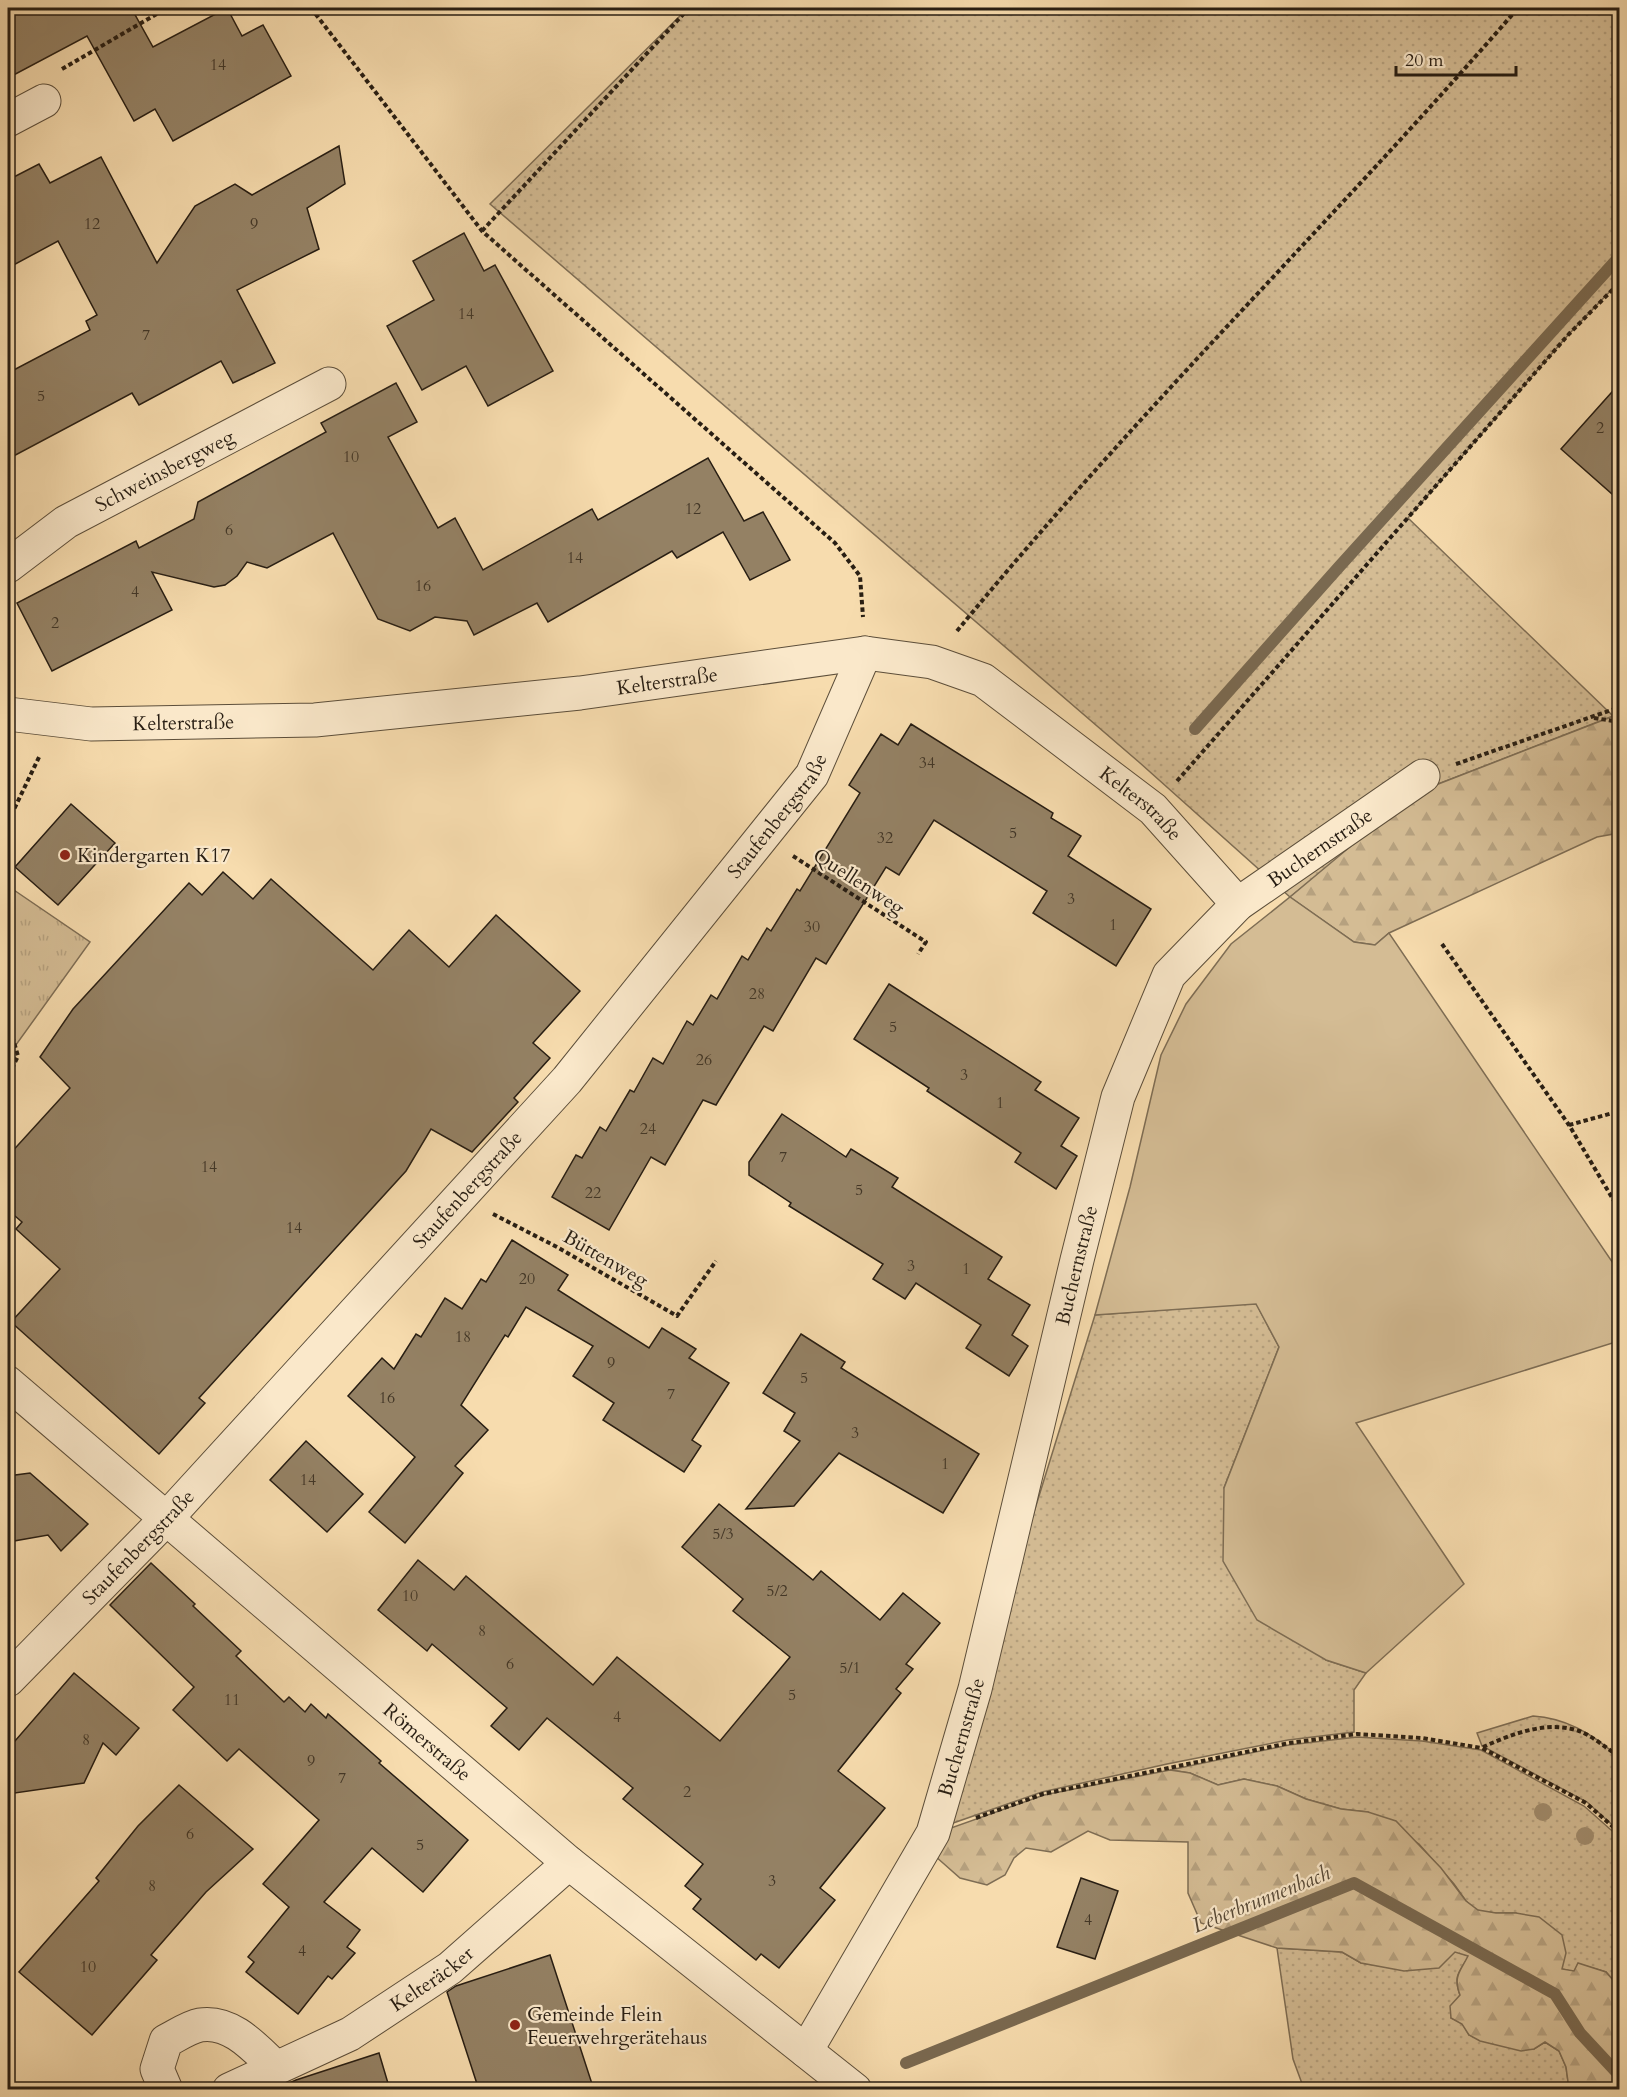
<svg xmlns="http://www.w3.org/2000/svg" width="1627" height="2097" font-family="Cardo,serif">
	<defs>
		<pattern id="grass-dots" width="8" height="8" patternUnits="userSpaceOnUse" patternTransform="scale(1.5)"><rect width="8" height="8" fill="#d4bc94"/><path d="M2 2h.1M6 6h.1" fill="none" stroke="#b6a17f" stroke-width="1.8" stroke-linecap="round"/></pattern>
		<pattern id="forest-firs" width="22" height="20" patternUnits="userSpaceOnUse" patternTransform="scale(1.5)"><rect width="22" height="20" fill="#d4bc94"/><path d="M5 1l3.5 6h-7zM16 11l3.5 6h-7z" fill="#b6a17f"/></pattern>
		<pattern id="park-tufts" width="24" height="20" patternUnits="userSpaceOnUse" patternTransform="scale(1.5)"><rect width="24" height="20" fill="#d4bc94"/><path d="M3 7l-1-3M5 7V3M7 7l1-3M15 17l-1-3M17 17v-4M19 17l1-3" fill="none" stroke="#b6a17f"/></pattern>
	</defs>
	<rect width="100%" height="100%" fill="#f7dcae"/>
	<filter id="stains"><feTurbulence type="fractalNoise" baseFrequency=".00333" numOctaves="4"/><feColorMatrix values="0 0 0 0 .2 0 0 0 0 .09 0 0 0 0 .02 0 0 0 .5 -.17"/></filter>
	<radialGradient id="worn" r=".72"><stop offset=".6" stop-color="#630" stop-opacity="0"/><stop offset="1" stop-color="#630" stop-opacity=".3"/></radialGradient>
	<g fill="url(#grass-dots)" stroke="#7e6d54" stroke-width="1.5">
		<path d="M 688,8 L 1619,8 L 1619,282 L 1569,334 L 1408,518 L 1613,716 L 1428,788 L 1290,897 L 1140,763 L 490,204 Z"/>
		<path d="M 1256,1303 L 1279,1347 L 1224,1488 L 1326,1660 L 1366,1673 L 1354,1690 L 1354,1732 L 1288,1740 L 1167,1764 L 1042,1792 L 936,1829 L 1095,1315 Z"/>
		<path d="M 1533,1716 C 1567,1718 1595,1735 1619,1758 L 1619,1831 L 1587,1802 L 1482,1746 L 1477,1733 Z"/>
		<path d="M 1357,1737 L 1422,1741 L 1481,1750 L 1584,1806 L 1619,1837 L 1619,1987 L 1606,1972 L 1578,1964 L 1574,1972 L 1562,1969 L 1516,1913 L 1496,1913 L 1478,1911 L 1466,1901 L 1454,1884 L 1419,1844 L 1368,1812 L 1341,1809 L 1306,1799 L 1277,1786 L 1244,1779 L 1218,1785 L 1190,1773 L 1170,1770 L 1289,1745 Z"/>
		<path d="M 1277,1948 L 1342,1952 L 1361,1963 L 1381,1966 L 1439,1967 L 1455,1951 L 1469,1956 C 1459,1972 1453,1976 1460,1995 L 1451,2018 L 1463,2024 L 1469,2035 L 1534,2049 L 1545,2042 L 1559,2051 L 1566,2067 L 1569,2089 L 1304,2089 L 1293,2059 Z"/>
	</g>
	<g fill="url(#forest-firs)" stroke="#7e6d54" stroke-width="1.5">
		<path d="M 1619,714 L 1619,833 L 1597,837 L 1389,933 L 1375,945 L 1354,942 L 1290,897 L 1351,846 L 1428,788 Z"/>
		<path d="M 1170,1770 L 1190,1773 L 1218,1785 L 1244,1779 L 1277,1786 L 1306,1799 L 1341,1809 L 1368,1812 L 1396,1821 L 1441,1868 L 1466,1901 L 1478,1910 L 1496,1913 L 1516,1913 L 1539,1917 L 1562,1935 L 1566,1953 L 1562,1969 L 1574,1971 L 1578,1963 L 1606,1972 L 1619,1987 L 1619,2089 L 1569,2089 L 1566,2067 L 1559,2051 L 1545,2042 L 1534,2049 L 1521,2051 L 1480,2041 L 1469,2035 L 1462,2024 L 1451,2018 L 1450,2006 L 1460,1995 C 1453,1976 1460,1972 1468,1956 L 1455,1952 L 1439,1968 L 1404,1971 L 1361,1963 L 1342,1952 L 1277,1948 L 1201,1923 L 1188,1893 L 1188,1842 L 1110,1840 L 1088,1831 L 1051,1852 L 1026,1848 L 1014,1858 L 1005,1875 L 987,1885 L 960,1878 L 935,1856 L 934,1834 L 1044,1795 Z"/>
	</g>
	<path fill="url(#park-tufts)" stroke="#7e6d54" stroke-width="1.5" d="M 8,886 L 90,942 L 8,1056 Z"/>
	<path fill="#d4bc94" stroke="#7e6d54" stroke-width="1.5" d="M 1290,897 L 1354,942 L 1375,945 L 1389,933 L 1619,1272 L 1619,1341 L 1356,1423 L 1464,1584 L 1366,1673 L 1326,1660 L 1257,1620 L 1223,1561 L 1224,1488 L 1279,1347 L 1256,1304 L 1095,1315 L 1130,1187 L 1161,1055 L 1186,1004 L 1231,944 Z"/>
	<g fill="none" stroke-linecap="round" stroke-linejoin="round">
		<g stroke="#7a6950" stroke-width="12">
			<path d="M 1195,729 L 1338,568 L 1620,256"/>
			<path d="M 906,2063 L 1354,1883 L 1555,1994 L 1580,2033 L 1620,2076"/>
		</g>
	</g>
	<g fill="#948164" stroke="#281e13" stroke-width="1.5">
		<path d="M 8,8 L 140,8 L 133,11 L 153,47 L 227,8 L 242,36 L 263,25 L 291,76 L 173,141 L 155,109 L 134,121 L 87,36 L 8,78 Z"/>
		<path d="M 339,146 L 345,184 L 307,208 L 319,249 L 237,290 L 275,363 L 233,383 L 221,361 L 139,405 L 132,393 L 8,459 L 8,373 L 90,330 L 86,321 L 97,315 L 58,241 L 8,268 L 8,180 L 39,164 L 50,183 L 101,157 L 157,263 L 195,206 L 235,184 L 252,195 Z"/>
		<path d="M 464,233 L 484,271 L 495,265 L 553,371 L 488,406 L 466,366 L 422,390 L 387,326 L 434,300 L 413,261 Z"/>
		<path d="M 396,383 L 417,422 L 388,437 L 438,528 L 455,518 L 483,570 L 592,509 L 598,520 L 708,458 L 744,521 L 763,512 L 790,560 L 750,580 L 723,532 L 677,558 L 672,551 L 548,622 L 537,603 L 474,635 L 467,621 L 435,617 L 410,631 L 378,619 L 333,533 L 267,568 L 247,562 L 237,576 L 225,585 L 214,587 L 152,572 L 172,610 L 52,671 L 17,603 L 136,541 L 139,548 L 194,519 L 198,502 L 326,432 L 321,423 Z"/>
		<path d="M 1620,383 L 1620,501 L 1561,449 Z"/>
		<path d="M 911,724 L 1053,813 L 1051,818 L 1081,836 L 1068,856 L 1151,909 L 1116,966 L 1033,913 L 1047,891 L 934,820 L 899,875 L 886,867 L 826,964 L 816,958 L 773,1031 L 764,1026 L 716,1105 L 703,1100 L 665,1165 L 651,1157 L 609,1230 L 552,1197 L 576,1155 L 582,1158 L 600,1127 L 606,1131 L 630,1090 L 634,1092 L 653,1058 L 663,1064 L 687,1021 L 693,1025 L 711,995 L 717,999 L 742,956 L 748,960 L 767,928 L 771,931 L 797,889 L 800,891 L 860,793 L 849,785 L 881,734 L 898,745 Z"/>
		<path d="M 71,804 L 115,843 L 58,905 L 15,867 Z"/>
		<path d="M 223,872 L 253,899 L 271,879 L 373,970 L 409,930 L 449,967 L 496,915 L 580,991 L 533,1043 L 550,1058 L 514,1098 L 518,1102 L 472,1152 L 431,1129 L 406,1171 L 199,1398 L 205,1403 L 159,1454 L 11,1322 L 60,1269 L 16,1229 L 22,1222 L 8,1210 L 8,1156 L 70,1088 L 40,1057 L 73,1009 L 189,883 L 202,895 Z"/>
		<path d="M 889,984 L 1041,1082 L 1035,1090 L 1079,1118 L 1061,1146 L 1077,1156 L 1056,1189 L 1015,1162 L 1021,1153 L 927,1091 L 929,1088 L 854,1039 Z"/>
		<path d="M 782,1114 L 846,1157 L 851,1149 L 898,1178 L 892,1187 L 1002,1257 L 988,1279 L 1030,1305 L 1012,1335 L 1028,1346 L 1009,1376 L 966,1348 L 981,1325 L 916,1283 L 905,1299 L 873,1279 L 883,1264 L 789,1206 L 791,1203 L 749,1175 L 749,1162 Z"/>
		<path d="M 512,1240 L 568,1275 L 558,1290 L 649,1348 L 662,1328 L 696,1349 L 689,1358 L 729,1383 L 692,1440 L 701,1446 L 684,1472 L 603,1420 L 614,1403 L 573,1376 L 593,1346 L 526,1307 L 508,1337 L 505,1335 L 461,1405 L 488,1430 L 455,1466 L 463,1473 L 405,1543 L 369,1512 L 415,1457 L 348,1396 L 382,1358 L 394,1369 L 416,1334 L 421,1337 L 445,1298 L 462,1309 L 481,1279 L 486,1282 Z"/>
		<path d="M 801,1334 L 845,1362 L 841,1368 L 979,1454 L 943,1513 L 839,1453 L 794,1506 L 746,1509 L 800,1441 L 784,1431 L 795,1413 L 763,1393 Z"/>
		<path d="M 306,1441 L 363,1494 L 327,1532 L 270,1480 Z"/>
		<path d="M 30,1473 L 88,1524 L 61,1551 L 48,1535 L 8,1542 L 8,1476 Z"/>
		<path d="M 719,1504 L 813,1580 L 821,1571 L 880,1620 L 903,1593 L 940,1623 L 906,1664 L 913,1669 L 896,1689 L 901,1693 L 838,1771 L 885,1808 L 820,1888 L 835,1900 L 779,1968 L 761,1954 L 756,1960 L 693,1909 L 701,1899 L 685,1886 L 703,1864 L 623,1799 L 633,1788 L 547,1718 L 519,1750 L 491,1726 L 507,1708 L 432,1644 L 427,1651 L 378,1610 L 418,1560 L 454,1590 L 466,1576 L 593,1685 L 617,1657 L 720,1741 L 790,1657 L 733,1611 L 743,1599 L 682,1547 Z"/>
		<path d="M 151,1563 L 195,1604 L 193,1606 L 241,1651 L 236,1656 L 284,1702 L 289,1697 L 305,1712 L 311,1704 L 326,1718 L 328,1714 L 381,1761 L 379,1763 L 468,1840 L 423,1892 L 372,1848 L 324,1902 L 360,1930 L 347,1947 L 355,1953 L 332,1979 L 328,1976 L 298,2014 L 246,1972 L 254,1962 L 248,1957 L 289,1907 L 263,1884 L 319,1820 L 239,1749 L 227,1761 L 173,1710 L 194,1687 L 110,1605 Z"/>
		<path d="M 74,1673 L 139,1728 L 116,1755 L 103,1743 L 84,1783 L 8,1794 L 8,1749 Z"/>
		<path d="M 179,1785 L 253,1849 L 206,1892 L 151,1955 L 157,1960 L 92,2035 L 19,1972 L 99,1881 L 96,1878 L 138,1826 Z"/>
		<path d="M 1081,1878 L 1118,1891 L 1095,1959 L 1057,1947 Z"/>
		<path d="M 550,1955 L 594,2090 L 479,2090 L 447,1992 L 456,1986 Z"/>
		<path d="M 379,2053 L 390,2090 L 288,2090 L 287,2084 L 296,2080 Z"/>
	</g>
	<g fill="none" stroke-linecap="round" stroke-linejoin="round">
		<defs>
			<g id="street">
				<path d="M 8,120 L 44,101"/>
				<path id="s1" d="M 8,566 L 66,522 L 329,384"/>
				<path id="s2" d="M 8,714 L 91,724 L 315,720 L 580,693 L 865,653 L 932,662 L 983,680 L 1153,809 L 1238,904"/>
				<path id="s3" d="M 8,1383 L 569,1863 L 855,2090"/>
				<path id="s4" d="M 8,1680 L 165,1520 L 567,1080 L 812,775 L 865,653"/>
				<path id="s5" d="M 806,2051 L 933,1833 L 975,1689 L 1077,1260 L 1118,1097 L 1169,975 L 1238,904 L 1423,776"/>
				<path d="M 166,2090 L 157,2069 L 166,2041 C 176,2036 189,2027 200,2025 C 231,2020 255,2048 275,2067"/>
				<path id="s6" d="M 229,2090 L 350,2034 L 450,1968 L 569,1863"/>
			</g>
		</defs>
		<use href="#street" stroke="#5c4e3a" stroke-width="35"/>
		<g stroke="#281e13" stroke-width="4" stroke-dasharray="4.5 3" stroke-linecap="butt">
			<path d="M 311,8 L 482,231 L 835,543 L 860,576 L 863,617"/>
			<path d="M 62,69 L 167,8"/>
			<path d="M 482,231 L 689,8"/>
			<path d="M 957,631 C 1134,415 1335,219 1518,8"/>
			<path d="M 1594,718 L 1620,722"/>
			<path d="M 1456,764 L 1620,707"/>
			<path d="M 1177,781 L 1569,334 L 1620,282"/>
			<path d="M 8,822 L 40,755"/>
			<path d="M 793,856 L 926,942 L 918,954"/>
			<path d="M 1442,944 L 1569,1125 L 1620,1211"/>
			<path d="M 8,1022 L 18,1056 L 8,1077"/>
			<path d="M 1569,1125 L 1620,1111"/>
			<path d="M 493,1214 L 557,1247 L 677,1316 L 716,1261"/>
			<path d="M 1483,1747 C 1512,1734 1547,1720 1579,1731 C 1593,1736 1607,1749 1620,1757"/>
			<path d="M 976,1818 L 1043,1794 L 1289,1743 L 1357,1734 L 1422,1738 L 1482,1748 L 1586,1803 L 1620,1833"/>
		</g>
		<use href="#street" stroke="#fae8ca" stroke-width="33"/>
	</g>
	<g fill="#a28d6e">
		<circle cx="1543" cy="1812" r="9"/>
		<circle cx="1585" cy="1836" r="9"/>
	</g>
	<g fill="#8f2418" stroke="#fae8ca" stroke-width="2">
		<circle cx="65" cy="855" r="6"/>
		<circle cx="515" cy="2025" r="6"/>
	</g>
	<g text-anchor="middle" stroke-width="4.5" stroke-linejoin="round" paint-order="stroke">
		<g font-size="16" fill="#433727">
			<text x="218" y="70">14</text>
			<text x="92" y="229">12</text>
			<text x="254" y="229">9</text>
			<text x="466" y="319">14</text>
			<text x="146" y="340">7</text>
			<text x="41" y="401">5</text>
			<text x="1600" y="433">2</text>
			<text x="351" y="462">10</text>
			<text x="693" y="514">12</text>
			<text x="229" y="535">6</text>
			<text x="575" y="563">14</text>
			<text x="423" y="591">16</text>
			<text x="135" y="597">4</text>
			<text x="55" y="628">2</text>
			<text x="927" y="768">34</text>
			<text x="1013" y="838">5</text>
			<text x="885" y="843">32</text>
			<text x="1071" y="904">3</text>
			<text x="1113" y="930">1</text>
			<text x="812" y="932">30</text>
			<text x="757" y="999">28</text>
			<text x="893" y="1032">5</text>
			<text x="704" y="1065">26</text>
			<text x="964" y="1080">3</text>
			<text x="1000" y="1108">1</text>
			<text x="648" y="1134">24</text>
			<text x="783" y="1162">7</text>
			<text x="209" y="1172">14</text>
			<text x="859" y="1195">5</text>
			<text x="593" y="1198">22</text>
			<text x="294" y="1233">14</text>
			<text x="911" y="1271">3</text>
			<text x="966" y="1274">1</text>
			<text x="527" y="1284">20</text>
			<text x="463" y="1342">18</text>
			<text x="611" y="1368">9</text>
			<text x="804" y="1383">5</text>
			<text x="671" y="1399">7</text>
			<text x="387" y="1403">16</text>
			<text x="855" y="1438">3</text>
			<text x="945" y="1469">1</text>
			<text x="308" y="1485">14</text>
			<text x="723" y="1539">5/3</text>
			<text x="777" y="1596">5/2</text>
			<text x="410" y="1601">10</text>
			<text x="482" y="1636">8</text>
			<text x="510" y="1669">6</text>
			<text x="850" y="1673">5/1</text>
			<text x="792" y="1700">5</text>
			<text x="232" y="1705">11</text>
			<text x="617" y="1722">4</text>
			<text x="86" y="1745">8</text>
			<text x="311" y="1766">9</text>
			<text x="342" y="1783">7</text>
			<text x="687" y="1797">2</text>
			<text x="190" y="1839">6</text>
			<text x="420" y="1850">5</text>
			<text x="772" y="1886">3</text>
			<text x="152" y="1891">8</text>
			<text x="1088" y="1925">4</text>
			<text x="302" y="1956">4</text>
			<text x="88" y="1972">10</text>
		</g>
		<g font-size="20" fill="#281e13" stroke="#fae8ca">
			<text dy="7" stroke="none"><textPath href="#s1" startOffset="184">Schweinsbergweg</textPath></text>
			<text dy="7" stroke="none"><textPath href="#s2" startOffset="662">Kelterstraße</textPath></text>
			<text dy="7" stroke="none"><textPath href="#s2" startOffset="176">Kelterstraße</textPath></text>
			<text dy="7" stroke="none"><textPath href="#s2" startOffset="1184">Kelterstraße</textPath></text>
			<text dy="7" stroke="none"><textPath href="#s4" startOffset="1158">Staufenbergstraße</textPath></text>
			<text dy="7" stroke="none"><textPath href="#s5" startOffset="1342">Buchernstraße</textPath></text>
			<text transform="translate(859 881) rotate(33)" y="7">Quellenweg</text>
			<text dy="7" stroke="none"><textPath href="#s4" startOffset="672">Staufenbergstraße</textPath></text>
			<text transform="translate(606 1258) rotate(30)" y="7">Büttenweg</text>
			<text dy="7" stroke="none"><textPath href="#s5" startOffset="838">Buchernstraße</textPath></text>
			<text dy="7" stroke="none"><textPath href="#s4" startOffset="186">Staufenbergstraße</textPath></text>
			<text dy="7" stroke="none"><textPath href="#s5" startOffset="352">Buchernstraße</textPath></text>
			<text dy="7" stroke="none"><textPath href="#s3" startOffset="552">Römerstraße</textPath></text>
			<text dy="7" stroke="none"><textPath href="#s6" startOffset="232">Kelteräcker</textPath></text>
		</g>
		<g font-size="20" fill="#281e13" stroke="#fae8ca" text-anchor="start">
			<text x="77" y="862">Kindergarten K17</text>
			<text x="527" y="2021">Gemeinde Flein<tspan x="527" dy="23">Feuerwehrgerätehaus</tspan></text>
		</g>
		<g font-size="21" font-style="italic" fill="#584a37" stroke="#fae8ca">
			<text transform="translate(1261 1899) rotate(-22)" y="7">Leberbrunnenbach</text>
		</g>
	</g>
	<rect width="1627" height="2097" fill="none" stroke="#f7dcae" stroke-width="30"/>
	<rect x="9" y="9" width="1609" height="2079" fill="none" stroke="#281e13" stroke-width="3"/>
	<rect x="15" y="15" width="1597" height="2067" fill="none" stroke="#281e13" stroke-width="1.5"/>
	<path d="M1396 66v9h120v-9" fill="none" stroke="#281e13" stroke-width="3"/>
	<text x="1405" y="66" font-size="18" fill="#281e13" stroke="#fae8ca" stroke-width="4.5" paint-order="stroke">20 m</text>
	<rect width="100%" height="100%" filter="url(#stains)"/>
	<rect width="100%" height="100%" fill="url(#worn)"/>
</svg>
